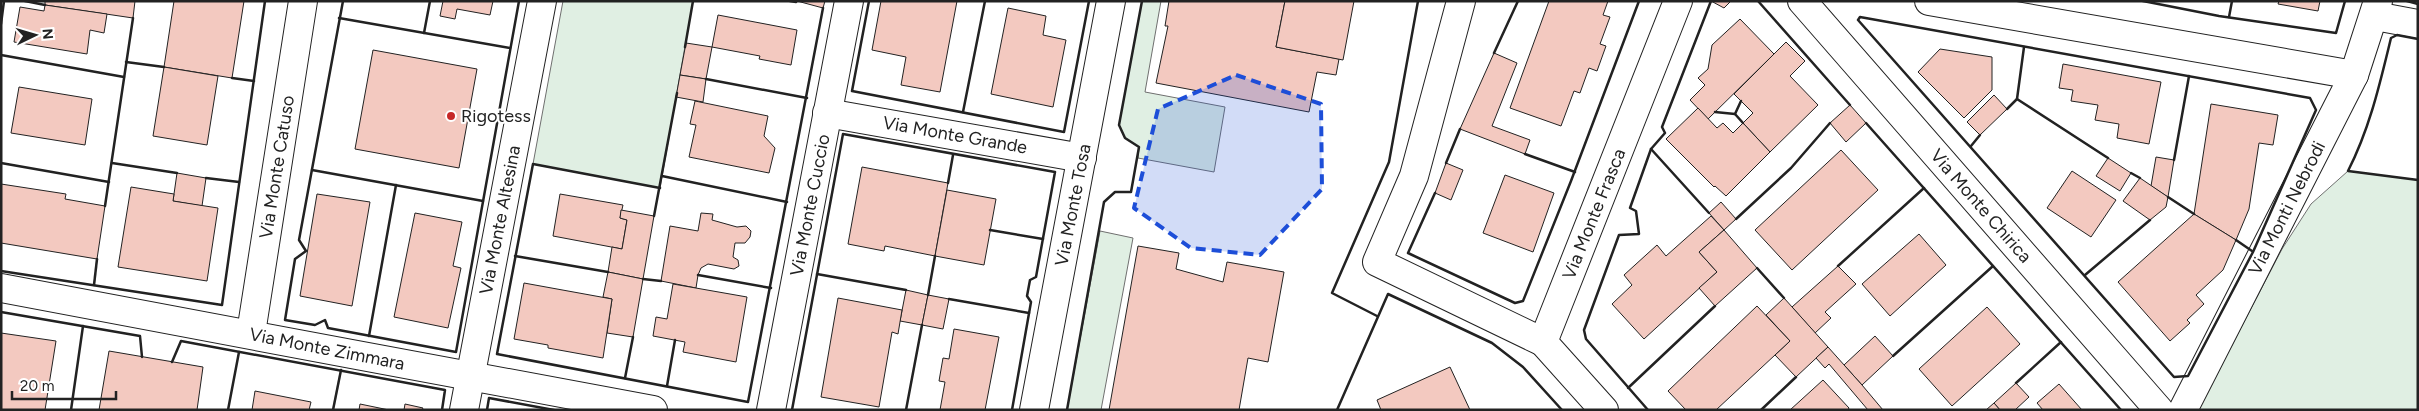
<svg xmlns="http://www.w3.org/2000/svg" width="2419" height="411" font-family="Figtree,sans-serif">
	<rect width="100%" height="100%" fill="#fff"/>
	<g fill="#e0efe3" stroke="#6f6f6f">
		<path d="M 563,1 L 693,1 L 660,188 L 533,164 Z"/>
		<path d="M 1142,1 L 1161,1 L 1145,92 L 1225,107 L 1214,172 L 1138,158 L 1139,147 L 1125,138 L 1119,125 Z"/>
		<path d="M 2348,171 L 2418,180 L 2418,410 L 2198,410 L 2282,249 L 2311,204 Z"/>
		<path d="M 1100,231 L 1133,238 L 1101,410 L 1067,410 Z"/>
	</g>
	<g fill="#f3c9c0" stroke="#222">
		<path d="M 45,1 L 135,1 L 133,18 L 45,5 Z"/>
		<path d="M 174,1 L 244,1 L 232,78 L 164,67 Z"/>
		<path d="M 443,1 L 493,1 L 490,15 L 457,9 L 455,19 L 440,16 Z"/>
		<path d="M 797,1 L 825,1 L 823,8 Z"/>
		<path d="M 881,1 L 957,1 L 940,92 L 901,85 L 906,57 L 872,50 Z"/>
		<path d="M 1169,1 L 1285,1 L 1276,47 L 1339,59 L 1336,75 L 1317,72 L 1309,112 L 1156,83 L 1168,26 L 1165,26 Z"/>
		<path d="M 1285,1 L 1354,1 L 1343,60 L 1276,47 Z"/>
		<path d="M 1549,1 L 1608,1 L 1603,15 L 1610,17 L 1600,44 L 1606,46 L 1597,71 L 1589,68 L 1580,93 L 1574,91 L 1561,126 L 1510,108 Z"/>
		<path d="M 1711,1 L 1731,1 L 1724,8 Z"/>
		<path d="M 2279,1 L 2320,1 L 2318,11 L 2278,4 Z"/>
		<path d="M 45,5 L 107,14 L 104,33 L 90,30 L 87,54 L 14,42 L 20,7 L 44,11 Z"/>
		<path d="M 1008,8 L 1046,16 L 1043,35 L 1066,40 L 1053,107 L 991,94 Z"/>
		<path d="M 718,15 L 797,30 L 791,65 L 759,59 L 760,56 L 712,47 Z"/>
		<path d="M 1740,19 L 1774,54 L 1708,119 L 1690,100 L 1705,85 L 1698,78 L 1708,69 L 1712,45 Z"/>
		<path d="M 1786,42 L 1805,61 L 1790,76 L 1818,105 L 1770,152 L 1743,123 L 1753,113 L 1734,94 Z"/>
		<path d="M 686,43 L 712,47 L 706,79 L 680,75 Z"/>
		<path d="M 1940,49 L 1992,57 L 1992,90 L 1964,118 L 1918,72 Z"/>
		<path d="M 373,50 L 477,69 L 459,168 L 355,149 Z"/>
		<path d="M 1494,53 L 1517,63 L 1492,126 L 1530,140 L 1525,154 L 1460,129 Z"/>
		<path d="M 2063,64 L 2161,82 L 2149,144 L 2117,138 L 2119,124 L 2095,120 L 2098,105 L 2071,101 L 2073,90 L 2059,88 Z"/>
		<path d="M 164,67 L 218,76 L 207,145 L 153,136 Z"/>
		<path d="M 680,75 L 706,79 L 703,102 L 676,97 Z"/>
		<path d="M 19,87 L 92,99 L 85,145 L 11,133 Z"/>
		<path d="M 1994,95 L 2007,109 L 1980,135 L 1967,122 Z"/>
		<path d="M 695,101 L 768,116 L 764,136 L 775,148 L 769,173 L 689,157 L 696,125 L 690,124 Z"/>
		<path d="M 2211,104 L 2278,115 L 2273,145 L 2259,143 L 2249,209 L 2236,240 L 2194,214 Z"/>
		<path d="M 1850,105 L 1866,123 L 1846,142 L 1830,123 Z"/>
		<path d="M 1698,108 L 1717,128 L 1723,123 L 1733,133 L 1743,123 L 1770,152 L 1726,196 L 1715,186 L 1714,187 L 1666,139 Z"/>
		<path d="M 1841,150 L 1878,190 L 1792,270 L 1755,230 Z"/>
		<path d="M 2156,157 L 2174,160 L 2168,197 L 2151,186 Z"/>
		<path d="M 2108,158 L 2131,173 L 2120,191 L 2096,176 Z"/>
		<path d="M 1446,163 L 1463,170 L 1451,200 L 1435,193 Z"/>
		<path d="M 862,167 L 948,183 L 935,256 L 885,246 L 884,251 L 848,244 Z"/>
		<path d="M 2072,171 L 2116,200 L 2091,237 L 2047,208 Z"/>
		<path d="M 177,173 L 206,178 L 202,206 L 173,201 Z"/>
		<path d="M 1505,175 L 1554,193 L 1533,252 L 1483,233 Z"/>
		<path d="M 2140,178 L 2168,197 L 2166,207 L 2150,220 L 2123,201 Z"/>
		<path d="M 1,184 L 66,194 L 65,199 L 105,206 L 97,259 L 1,243 Z"/>
		<path d="M 131,187 L 174,194 L 173,201 L 218,208 L 207,281 L 118,267 Z"/>
		<path d="M 947,190 L 996,199 L 984,265 L 935,256 Z"/>
		<path d="M 317,194 L 370,202 L 352,306 L 300,296 Z"/>
		<path d="M 560,194 L 623,205 L 620,218 L 627,220 L 622,249 L 553,236 Z"/>
		<path d="M 1721,202 L 1736,219 L 1724,230 L 1709,213 Z"/>
		<path d="M 621,210 L 654,216 L 643,279 L 608,272 L 612,247 L 622,249 L 627,220 L 620,218 Z"/>
		<path d="M 415,213 L 462,222 L 453,266 L 461,268 L 448,328 L 394,317 Z"/>
		<path d="M 701,213 L 713,214 L 712,220 L 737,227 L 746,226 L 751,231 L 750,237 L 745,243 L 735,243 L 733,257 L 738,260 L 739,266 L 734,269 L 708,264 L 701,268 L 698,275 L 696,288 L 661,281 L 670,226 L 698,231 Z"/>
		<path d="M 2194,214 L 2236,240 L 2223,270 L 2196,295 L 2204,304 L 2187,320 L 2190,323 L 2170,341 L 2118,282 Z"/>
		<path d="M 1711,216 L 1724,230 L 1699,252 L 1717,272 L 1644,339 L 1612,304 L 1632,285 L 1624,275 L 1657,245 L 1666,256 Z"/>
		<path d="M 1724,230 L 1757,268 L 1715,306 L 1699,288 L 1717,272 L 1699,252 Z"/>
		<path d="M 1919,234 L 1946,265 L 1890,316 L 1862,284 Z"/>
		<path d="M 1138,246 L 1179,253 L 1176,269 L 1223,282 L 1227,262 L 1284,272 L 1268,362 L 1248,358 L 1239,410 L 1109,410 Z"/>
		<path d="M 1838,266 L 1856,284 L 1825,312 L 1831,318 L 1815,333 L 1792,307 Z"/>
		<path d="M 608,272 L 643,279 L 633,337 L 607,333 L 612,299 L 603,297 Z"/>
		<path d="M 524,283 L 612,299 L 603,358 L 548,348 L 548,345 L 514,339 Z"/>
		<path d="M 673,284 L 747,297 L 736,362 L 683,352 L 685,342 L 653,336 L 656,317 L 667,319 Z"/>
		<path d="M 906,290 L 928,295 L 922,325 L 900,321 Z"/>
		<path d="M 928,295 L 949,299 L 943,329 L 922,325 Z"/>
		<path d="M 838,298 L 902,310 L 898,334 L 892,332 L 879,407 L 821,397 Z"/>
		<path d="M 1784,298 L 1828,347 L 1796,377 L 1775,355 L 1790,341 L 1766,315 Z"/>
		<path d="M 1757,306 L 1790,341 L 1716,410 L 1686,410 L 1668,391 Z"/>
		<path d="M 1987,307 L 2020,344 L 1952,406 L 1919,369 Z"/>
		<path d="M 954,329 L 999,337 L 985,410 L 940,410 L 945,382 L 939,381 L 943,358 L 949,359 Z"/>
		<path d="M 1,333 L 56,341 L 45,410 L 1,410 Z"/>
		<path d="M 1875,336 L 1893,356 L 1862,385 L 1844,365 Z"/>
		<path d="M 1828,347 L 1862,385 L 1883,410 L 1868,410 L 1829,364 L 1825,368 L 1816,358 Z"/>
		<path d="M 109,351 L 203,367 L 197,410 L 99,410 Z"/>
		<path d="M 1450,367 L 1470,410 L 1381,410 L 1377,400 Z"/>
		<path d="M 1823,380 L 1849,408 L 1848,410 L 1790,410 Z"/>
		<path d="M 2016,383 L 2029,397 L 2015,410 L 2000,410 L 1994,403 Z"/>
		<path d="M 2059,384 L 2082,410 L 2043,410 L 2037,403 Z"/>
		<path d="M 255,391 L 311,402 L 309,410 L 252,410 Z"/>
		<path d="M 1994,403 L 2000,410 L 1986,410 Z"/>
		<path d="M 360,404 L 389,410 L 359,410 Z"/>
		<path d="M 405,404 L 423,408 L 422,410 L 404,410 Z"/>
	</g>
	<g fill="none" stroke-linecap="round" stroke-linejoin="round">
		<defs>
			<g id="street">
				<path d="M 1461,1 L 1414,176 L 1377,262 L 1543,342"/>
				<path d="M 1802,1 L 2159,410"/>
				<path d="M 1929,1 L 2354,75"/>
				<path d="M 2375,16 L 2418,24"/>
				<path d="M 827,113 L 1082,158"/>
				<path d="M 1,288 C 219,328 435,371 653,410"/>
				<path d="M 251,333 L 303,1"/>
				<path d="M 464,410 L 542,1"/>
				<path d="M 771,410 L 849,1"/>
				<path d="M 1034,410 L 1111,1"/>
				<path d="M 1604,410 L 1543,342 L 1678,1"/>
				<path d="M 2183,410 L 2354,75 L 2378,1"/>
			</g>
		</defs>
		<use href="#street" stroke="#222" stroke-width="30"/>
		<use href="#street" stroke="#fff" stroke-width="28"/>
		<g stroke="#222" stroke-width="2.5">
			<path d="M 25,1 L 45,5"/>
			<path d="M 343,1 L 299,240 L 306,251 L 295,259 L 285,320 L 315,325 L 325,320 L 328,328 L 456,352 L 519,1"/>
			<path d="M 790,1 L 796,2"/>
			<path d="M 869,1 L 852,91 L 1064,132 L 1089,1"/>
			<path d="M 1758,1 L 1850,105"/>
			<path d="M 2143,1 L 2219,16 L 2336,33 L 2345,1"/>
			<path d="M 2407,1 L 2418,4"/>
			<path d="M 1860,17 L 2310,98 L 2316,110 L 2253,252 L 2188,376 L 2174,377 L 1858,20 Z"/>
			<path d="M 2229,17 L 2232,1"/>
			<path d="M 339,18 L 510,48"/>
			<path d="M 1,24 L 4,1"/>
			<path d="M 424,33 L 430,1"/>
			<path d="M 2418,39 L 2397,35 L 2391,38 C 2380,83 2370,128 2348,171 L 2418,180"/>
			<path d="M 685,47 L 693,1"/>
			<path d="M 1494,53 L 1518,1"/>
			<path d="M 1,55 L 124,77"/>
			<path d="M 126,62 L 164,67"/>
			<path d="M 232,78 L 254,81"/>
			<path d="M 706,79 L 807,98"/>
			<path d="M 2017,99 L 2108,158"/>
			<path d="M 2007,109 L 2017,99 L 2024,47"/>
			<path d="M 963,112 L 985,1"/>
			<path d="M 1715,112 L 1735,114 L 1743,123"/>
			<path d="M 1735,114 L 1741,101"/>
			<path d="M 1866,123 L 2121,410"/>
			<path d="M 1971,146 L 1980,135"/>
			<path d="M 1651,149 L 1709,213"/>
			<path d="M 1525,154 L 1575,172"/>
			<path d="M 2174,160 L 2189,76"/>
			<path d="M 1,163 L 109,182"/>
			<path d="M 112,163 L 177,173"/>
			<path d="M 1446,163 L 1460,129"/>
			<path d="M 312,170 L 483,201"/>
			<path d="M 2131,173 L 2140,178"/>
			<path d="M 662,176 L 787,202"/>
			<path d="M 206,178 L 239,182"/>
			<path d="M 948,183 L 953,155"/>
			<path d="M 660,188 L 533,164 L 497,354 L 748,402 L 823,8"/>
			<path d="M 1435,193 L 1408,253 L 1515,303 L 1523,301 L 1571,181 L 1639,1"/>
			<path d="M 2168,197 L 2194,214"/>
			<path d="M 105,206 L 133,18"/>
			<path d="M 654,216 L 677,93"/>
			<path d="M 1736,219 L 1791,168 L 1830,123"/>
			<path d="M 990,230 L 1043,239"/>
			<path d="M 2236,240 L 2252,251"/>
			<path d="M 515,256 L 608,272"/>
			<path d="M 1838,266 L 1924,188"/>
			<path d="M 1757,268 L 1784,298"/>
			<path d="M 1,271 L 222,305 L 265,1"/>
			<path d="M 817,274 L 906,290"/>
			<path d="M 698,275 L 771,288"/>
			<path d="M 2085,275 L 2150,220"/>
			<path d="M 643,279 L 661,281"/>
			<path d="M 94,285 L 97,259"/>
			<path d="M 928,295 L 935,256"/>
			<path d="M 949,299 L 1029,313"/>
			<path d="M 1,312 L 140,336 L 142,357"/>
			<path d="M 1377,316 L 1332,293 L 1389,162 L 1418,1"/>
			<path d="M 369,336 L 396,185"/>
			<path d="M 1893,356 L 1993,266"/>
			<path d="M 172,362 L 181,341 L 445,390 L 442,410"/>
			<path d="M 625,378 L 633,337"/>
			<path d="M 2016,383 L 2061,342"/>
			<path d="M 667,386 L 675,340"/>
			<path d="M 1628,388 L 1715,306"/>
			<path d="M 71,410 L 83,326"/>
			<path d="M 228,410 L 239,352"/>
			<path d="M 333,410 L 341,370"/>
			<path d="M 487,410 L 489,398 L 554,410"/>
			<path d="M 792,410 L 843,134 L 1055,172 L 1036,277 L 1030,280 L 1027,296 L 1031,302 L 1012,410"/>
			<path d="M 906,410 L 922,325"/>
			<path d="M 1067,410 L 1104,202 L 1115,192 L 1131,192 L 1139,147 L 1125,138 L 1119,125 L 1142,1"/>
			<path d="M 1337,410 L 1388,294 L 1492,343 L 1523,367 L 1562,410"/>
			<path d="M 1648,410 L 1586,339 L 1584,330 L 1619,235 L 1639,234 L 1636,211 L 1630,208 L 1651,149 L 1665,133 L 1662,127 L 1711,1"/>
			<path d="M 1761,410 L 1796,377"/>
		</g>
	</g>
	<path fill="#1d4ed8" fill-opacity="0.2" stroke="#1d4ed8" stroke-width="4" stroke-dasharray="10 6" stroke-linejoin="round" d="M 1236,75 L 1321,104 L 1322,189 L 1260,255 L 1191,248 L 1134,208 L 1158,109 Z"/>
	<circle fill="#c62828" stroke="#fff" stroke-width="2" cx="451" cy="116" r="5"/>
	<g text-anchor="middle" stroke-width="4" stroke-linejoin="round" paint-order="stroke">
		<g font-size="18" fill="#222" stroke="#fff" text-anchor="start">
			<text x="461" y="122">Rigotess</text>
		</g>
		<g font-size="18" fill="#222" stroke="#fff">
			<text transform="translate(955 135) rotate(10)" y="6">Via Monte Grande</text>
			<text transform="translate(277 167) rotate(-81)" y="6">Via Monte Catuso</text>
			<text transform="translate(810 205) rotate(-79)" y="6">Via Monte Cuccio</text>
			<text transform="translate(1073 205) rotate(-79)" y="6">Via Monte Tosa</text>
			<text transform="translate(1981 206) rotate(49)" y="6">Via Monte Chirica</text>
			<text transform="translate(2287 208) rotate(-63)" y="6">Via Monti Nebrodi</text>
			<text transform="translate(1594 214) rotate(-68)" y="6">Via Monte Frasca</text>
			<text transform="translate(500 220) rotate(-79)" y="6">Via Monte Altesina</text>
			<text transform="translate(327 349) rotate(11)" y="6">Via Monte Zimmara</text>
		</g>
	</g>
	<rect width="2419" height="411" fill="none" stroke="#222222" stroke-width="5"/>
	<g transform="translate(35 35) rotate(85)" stroke="#ffffff" stroke-width="4" paint-order="stroke">
	<path d="M0-4L9 19L0 12L-9 19Z" fill="#222222"/>
	<text y="-8" font-size="14" font-weight="bold" text-anchor="middle" fill="#222222">N</text>
	</g>
	<path d="M12 391v8h104v-8" fill="none" stroke="#222222" stroke-width="2.5"/>
	<text x="20" y="391" font-size="15" fill="#222222" stroke="#ffffff" stroke-width="4" paint-order="stroke">20 m</text>
</svg>
